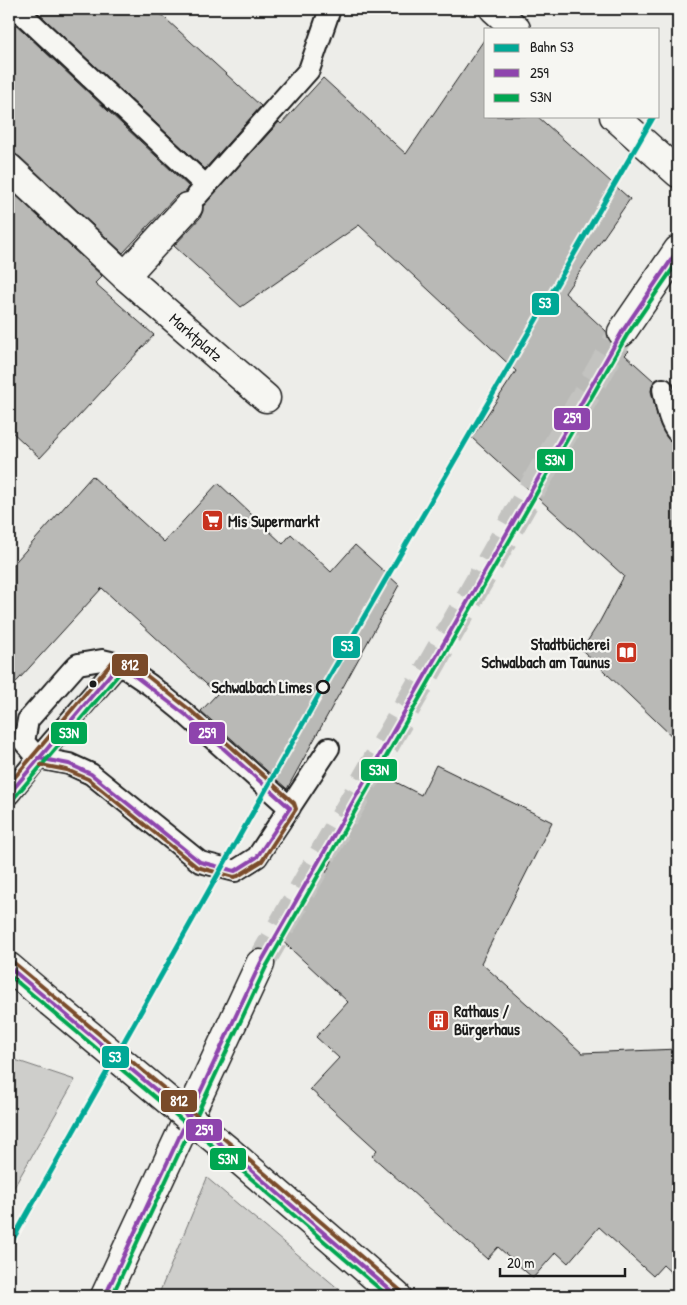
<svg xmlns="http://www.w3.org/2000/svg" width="687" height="1305" font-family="'Patrick Hand',sans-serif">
	<rect width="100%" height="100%" fill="#edede9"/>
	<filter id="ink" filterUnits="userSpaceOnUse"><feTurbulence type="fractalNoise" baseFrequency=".02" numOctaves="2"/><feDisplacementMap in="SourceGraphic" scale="10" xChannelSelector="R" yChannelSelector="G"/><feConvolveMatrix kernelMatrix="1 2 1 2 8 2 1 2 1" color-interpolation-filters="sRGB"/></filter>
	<g filter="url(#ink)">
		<g fill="#cececb" stroke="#757574">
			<path d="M 9,1058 L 75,1080 L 9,1196 Z"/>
			<path d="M 207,1178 L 347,1296 L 158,1296 Z"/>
		</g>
		<g fill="#b9b9b6" stroke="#1c1c1c">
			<path d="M 34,9 L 155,9 L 261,106 L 205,169 Z"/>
			<path d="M 9,18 L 189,187 L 186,192 L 176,196 L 123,253 L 20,157 L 13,153 L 9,153 Z"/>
			<path d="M 486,37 L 486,116 L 537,116 L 630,199 L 565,293 L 606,331 L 608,338 L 613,345 L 620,347 L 624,347 L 629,351 L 625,355 L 654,381 L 652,386 L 651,391 L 659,422 L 669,440 L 673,444 L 678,445 L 678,742 L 582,650 L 600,621 L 624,576 L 472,438 L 516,371 L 359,225 L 241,307 L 174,246 L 200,218 L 203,211 L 203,206 L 279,122 L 281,124 L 323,78 L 406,154 Z"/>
			<path d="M 9,189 L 102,276 L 95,283 L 154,335 L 40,458 L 9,429 Z"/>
			<path d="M 92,476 L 164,542 L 218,483 L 283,544 L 291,534 L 331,572 L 355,545 L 399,585 L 287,789 L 201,711 L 217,694 L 102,588 L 9,690 L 9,569 Z"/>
			<path d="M 436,765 L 552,822 L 481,963 L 582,1053 L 678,1049 L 678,1279 L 663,1265 L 653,1276 L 599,1227 L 568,1263 L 556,1252 L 533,1278 L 498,1247 L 487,1259 L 372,1156 L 377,1150 L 310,1089 L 339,1058 L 316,1037 L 348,1002 L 277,936 L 309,872 L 323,879 L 376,772 L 421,795 Z"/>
		</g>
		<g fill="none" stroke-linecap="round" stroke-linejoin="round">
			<path stroke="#c3c3c0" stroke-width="28" stroke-dasharray="28 14" stroke-linecap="butt" d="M 260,964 L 622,332"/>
			<defs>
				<g id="service">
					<path d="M 17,9 L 205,185"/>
					<path d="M 197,196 L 309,70 L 330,9"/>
					<path d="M 663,389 C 666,403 668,422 678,433"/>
					<path d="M 9,794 L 38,758 L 119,664"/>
					<path d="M 290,808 L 182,711 L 150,685 L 119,664 L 102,660 L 78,664 L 74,668 L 28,720 L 24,742 L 38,758 L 69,764 L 91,774 L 200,862 L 235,871 L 257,857 L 329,748"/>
				</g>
				<g id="pedestrian">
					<path d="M 9,168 L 125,276 L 266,398"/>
					<path d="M 125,276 L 188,207"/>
				</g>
				<g id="minor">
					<path d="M 9,967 L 50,1002"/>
					<path d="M 230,1152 L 397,1296"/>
				</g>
				<g id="tertiary">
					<path d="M 494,9 L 516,29"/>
					<path d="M 614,116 L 678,173"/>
				</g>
				<g id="secondary">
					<path d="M 622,332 L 678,250"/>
					<path d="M 105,1296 L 260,964"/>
				</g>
			</defs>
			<use href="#service" stroke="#1c1c1c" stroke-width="24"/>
			<use href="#pedestrian" stroke="#1c1c1c" stroke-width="31"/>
			<use href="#minor" stroke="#1c1c1c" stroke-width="31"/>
			<use href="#tertiary" stroke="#1c1c1c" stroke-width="31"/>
			<use href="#secondary" stroke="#1c1c1c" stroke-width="31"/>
			<use href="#service" stroke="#f6f6f2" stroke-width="20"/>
			<use href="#pedestrian" stroke="#f6f6f2" stroke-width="28"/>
			<use href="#minor" stroke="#f6f6f2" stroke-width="28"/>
			<use href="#tertiary" stroke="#f6f6f2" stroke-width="28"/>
			<use href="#secondary" stroke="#f6f6f2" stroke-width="28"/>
			<defs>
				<path id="minor-bridge" d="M 50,1002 L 230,1152"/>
			</defs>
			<use href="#minor-bridge" stroke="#1c1c1c" stroke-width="31" stroke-linecap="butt"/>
			<use href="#minor-bridge" stroke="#f6f6f2" stroke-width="28"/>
			<defs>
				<g id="bus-1">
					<path d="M 119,664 L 186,715 L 290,808"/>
					<path d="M 38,758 L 69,764 L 91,774 L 200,862 L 235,871 L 257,857 L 290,808"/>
					<path d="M 9,794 L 119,664"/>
					<path d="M 9,967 L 230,1152 L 397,1296"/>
					<path d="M 105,1296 L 260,964 L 622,332 L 678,250"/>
				</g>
				<g id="bus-2">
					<path d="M 14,798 L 124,668"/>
					<path d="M 9,975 L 226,1157 L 388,1296"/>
					<path d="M 112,1296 L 266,967 L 627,335 L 678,261"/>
				</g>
				<g id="bus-3">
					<path d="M 9,784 L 114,660 L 120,658 L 146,675 L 190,710 L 294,803 L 296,809 L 262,861 L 238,876 L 234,877 L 197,867 L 88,779 L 67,770 L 41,765"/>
					<path d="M 13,962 L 234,1147 L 401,1291"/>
				</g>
			</defs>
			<use href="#bus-1" stroke="#f6f6f2" stroke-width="8"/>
			<use href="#bus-2" stroke="#f6f6f2" stroke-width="8"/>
			<use href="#bus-3" stroke="#f6f6f2" stroke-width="8"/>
			<use href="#bus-1" stroke="#8e44ad" stroke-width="4"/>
			<use href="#bus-2" stroke="#00a651" stroke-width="4"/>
			<use href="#bus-3" stroke="#7a4b2a" stroke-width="4"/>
			<defs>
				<path id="rail-1" d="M 9,1246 L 324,686 L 654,116"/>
			</defs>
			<use href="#rail-1" stroke="#f6f6f2" stroke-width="9"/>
			<use href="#rail-1" stroke="#00a896" stroke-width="5"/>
		</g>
	</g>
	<defs>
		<symbol id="supermarket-square" viewBox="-11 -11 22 22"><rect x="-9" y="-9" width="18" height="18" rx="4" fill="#c8321e" stroke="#f6f6f2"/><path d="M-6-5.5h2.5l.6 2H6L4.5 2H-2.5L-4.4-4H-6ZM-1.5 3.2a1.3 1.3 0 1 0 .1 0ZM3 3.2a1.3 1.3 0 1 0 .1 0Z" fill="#fff"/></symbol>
		<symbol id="library-square" viewBox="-11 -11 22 22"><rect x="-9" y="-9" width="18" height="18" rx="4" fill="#c8321e" stroke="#f6f6f2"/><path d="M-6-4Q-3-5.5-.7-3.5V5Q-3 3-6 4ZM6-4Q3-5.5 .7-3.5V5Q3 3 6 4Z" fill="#fff"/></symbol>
		<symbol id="building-square" viewBox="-11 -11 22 22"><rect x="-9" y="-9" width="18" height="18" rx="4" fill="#c8321e" stroke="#f6f6f2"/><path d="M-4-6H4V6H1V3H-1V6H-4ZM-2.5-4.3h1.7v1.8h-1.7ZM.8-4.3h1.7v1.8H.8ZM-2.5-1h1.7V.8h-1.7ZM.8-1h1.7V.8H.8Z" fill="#fff"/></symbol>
	</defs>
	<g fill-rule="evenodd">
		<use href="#supermarket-square" x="200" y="508" width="25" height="25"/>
		<use href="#library-square" x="614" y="640" width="25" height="25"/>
		<use href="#building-square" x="426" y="1008" width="25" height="25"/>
	</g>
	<circle fill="#1c1c1c" stroke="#f6f6f2" stroke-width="2" cx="93" cy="684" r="4.5"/>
	<circle fill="#f6f6f2" stroke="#1c1c1c" stroke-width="2.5" cx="323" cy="687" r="6"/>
	<g text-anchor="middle" stroke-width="4.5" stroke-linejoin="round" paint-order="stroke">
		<g font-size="16" fill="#1c1c1c" stroke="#f6f6f2">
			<text transform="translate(196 337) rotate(41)" y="6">Marktplatz</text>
		</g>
		<g font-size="16" font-weight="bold" fill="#1c1c1c" stroke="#f6f6f2" text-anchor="start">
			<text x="228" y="527">Mis Supermarkt</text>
			<text x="610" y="650" text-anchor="end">Stadtbücherei<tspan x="610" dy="18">Schwalbach am Taunus</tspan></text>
			<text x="454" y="1017">Rathaus /<tspan x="454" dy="18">Bürgerhaus</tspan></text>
		</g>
		<g font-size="16" font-weight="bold" fill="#1c1c1c" stroke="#f6f6f2" text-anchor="end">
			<text x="312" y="693">Schwalbach Limes</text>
		</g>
	</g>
	<g stroke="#f6f6f2" stroke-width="2">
		<rect x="531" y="292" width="29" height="24" rx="5" fill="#00a896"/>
		<rect x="553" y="407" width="38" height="24" rx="5" fill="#8e44ad"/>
		<rect x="536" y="448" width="38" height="24" rx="5" fill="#00a651"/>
		<rect x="332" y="635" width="29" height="24" rx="5" fill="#00a896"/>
		<rect x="111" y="653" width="38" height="24" rx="5" fill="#7a4b2a"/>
		<rect x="50" y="721" width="38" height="24" rx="5" fill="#00a651"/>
		<rect x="188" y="721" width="38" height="24" rx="5" fill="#8e44ad"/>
		<rect x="360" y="758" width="38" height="24" rx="5" fill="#00a651"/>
		<rect x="101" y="1045" width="29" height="24" rx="5" fill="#00a896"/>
		<rect x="160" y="1089" width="38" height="24" rx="5" fill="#7a4b2a"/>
		<rect x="185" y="1118" width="38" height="24" rx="5" fill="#8e44ad"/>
		<rect x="209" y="1147" width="38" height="24" rx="5" fill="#00a651"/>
	</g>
	<g font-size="14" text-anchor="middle" font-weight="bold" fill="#fff">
		<text x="545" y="308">S3</text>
		<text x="572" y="423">259</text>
		<text x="555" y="465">S3N</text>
		<text x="347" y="651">S3</text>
		<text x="130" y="670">812</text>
		<text x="69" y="738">S3N</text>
		<text x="207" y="738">259</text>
		<text x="379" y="775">S3N</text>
		<text x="115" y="1062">S3</text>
		<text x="179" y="1106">812</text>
		<text x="204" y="1135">259</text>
		<text x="228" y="1164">S3N</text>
	</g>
	<rect width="687" height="1305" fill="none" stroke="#f6f6f2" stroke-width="30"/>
	<rect x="15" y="15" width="657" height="1275" fill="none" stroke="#1c1c1c" stroke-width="2" filter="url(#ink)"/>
	<rect x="484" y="28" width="175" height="90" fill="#f6f6f2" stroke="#9f9f9c"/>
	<rect x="494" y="44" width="25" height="8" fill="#00a896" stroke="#9f9f9c"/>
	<text x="530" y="52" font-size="15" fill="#1c1c1c">Bahn S3</text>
	<rect x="494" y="69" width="25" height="8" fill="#8e44ad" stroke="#9f9f9c"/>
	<text x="530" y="78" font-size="15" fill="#1c1c1c">259</text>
	<rect x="494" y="94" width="25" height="8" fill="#00a651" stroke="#9f9f9c"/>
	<text x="530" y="102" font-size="15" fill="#1c1c1c">S3N</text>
	<path d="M500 1268v8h125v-8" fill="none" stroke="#1c1c1c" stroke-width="2.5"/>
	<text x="507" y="1268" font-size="15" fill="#1c1c1c" stroke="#f6f6f2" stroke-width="4" paint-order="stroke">20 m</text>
</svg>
